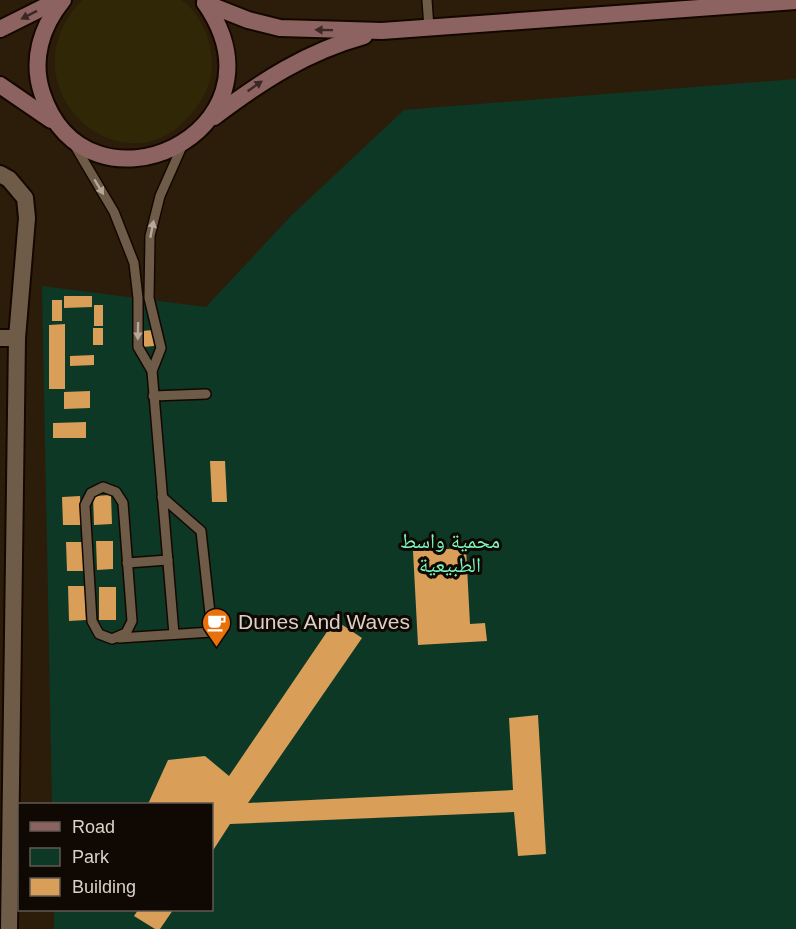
<svg xmlns="http://www.w3.org/2000/svg" width="796" height="929" font-family="Arial,'Noto Naskh Arabic',sans-serif">
	<rect width="100%" height="100%" fill="#2c1d0b"/>
	<path fill="#0d3826" d="M 796,79 L 796,929 L 54,929 L 54,910 L 212,910 L 212,804 L 52,804 L 42,286 L 206,307 L 291,216 L 404,110 Z"/>
	<path fill="#2f2706" d="M 82,0 L 181,0 C 202,14 213,43 212,68 C 211,87 201,103 189,116 C 123,195 0,86 82,0 Z"/>
	<g fill="#d99e58">
		<path d="M 64,296 L 92,296 L 92,307 L 64,308 Z"/>
		<rect x="52" y="300" width="10" height="21"/>
		<rect x="94" y="305" width="9" height="21"/>
		<path d="M 65,324 L 65,389 L 49,389 L 49,325 Z"/>
		<rect x="93" y="328" width="10" height="17"/>
		<path d="M 153,330 L 154,346 L 143,347 L 142,331 Z"/>
		<path d="M 94,355 L 94,365 L 70,366 L 70,356 Z"/>
		<path d="M 90,391 L 90,408 L 64,409 L 64,392 Z"/>
		<path d="M 86,422 L 86,438 L 53,438 L 53,423 Z"/>
		<path d="M 210,461 L 225,461 L 227,502 L 212,502 Z"/>
		<path d="M 111,495 L 112,524 L 94,525 L 93,496 Z"/>
		<path d="M 80,496 L 81,525 L 63,525 L 62,497 Z"/>
		<path d="M 96,541 L 113,541 L 113,569 L 97,570 Z"/>
		<path d="M 66,542 L 83,542 L 84,571 L 67,571 Z"/>
		<path d="M 466,548 L 470,624 L 485,623 L 487,641 L 418,645 L 413,551 Z"/>
		<path d="M 68,586 L 85,586 L 86,620 L 69,621 Z"/>
		<rect x="99" y="587" width="17" height="33"/>
		<path d="M 335,620 L 362,638 L 248,803 L 513,790 L 509,718 L 538,715 L 546,854 L 518,856 L 514,812 L 230,824 L 212,852 L 212,804 L 148,804 L 168,760 L 205,756 L 229,776 Z"/>
		<path d="M 138,910 L 173,910 L 160,929 L 155,929 L 134,916 Z"/>
	</g>
	<g fill="none" stroke-linecap="round" stroke-linejoin="round">
		<defs>
			<g id="service">
				<path d="M 427,0 L 429,28"/>
				<path d="M 72,141 L 114,212 L 134,263 L 138,298 L 138,347 L 152,371"/>
				<path d="M 153,396 L 206,394"/>
				<path d="M 103,487 L 116,492 L 123,503 L 132,621 L 126,633 L 112,639 L 99,634 L 92,621 L 85,505 L 91,493 Z"/>
				<path d="M 127,563 L 168,560"/>
				<path d="M 174,634 L 152,371 L 161,348 L 149,298 L 150,236 L 160,196 L 183,144"/>
				<path d="M 119,638 L 212,632 L 201,531 L 162,497"/>
			</g>
			<g id="minor">
				<path d="M 0,174 L 9,179 L 25,198 L 27,218 L 17,338 L 9,929"/>
				<path d="M 0,338 L 17,338"/>
			</g>
			<g id="secondary">
				<path d="M 63,0 C 41,27 31,60 42,93 C 86,228 295,133 205,3"/>
				<path d="M 205,3 L 248,20 L 280,28 L 382,31 L 796,1"/>
				<path d="M 0,29 L 58,0"/>
				<path d="M 0,85 L 51,120"/>
				<path d="M 214,117 C 262,81 306,52 364,36"/>
			</g>
		</defs>
		<use href="#service" stroke="#140700" stroke-width="12"/>
		<use href="#minor" stroke="#140700" stroke-width="20"/>
		<use href="#secondary" stroke="#140700" stroke-width="20"/>
		<use href="#service" stroke="#6e5c49" stroke-width="9"/>
		<use href="#minor" stroke="#6e5c49" stroke-width="16"/>
		<use href="#secondary" stroke="#8c6360" stroke-width="16"/>
	</g>
	<defs><path id="oneway-solid" d="M-6-.8H1V-3.2L6.5 0L1 3.2V.8H-6Z" transform="scale(1.5)"/></defs>
	<g fill="#3b2824">
		<use href="#oneway-solid" transform="translate(29 15) rotate(153)"/>
		<use href="#oneway-solid" transform="translate(324 30) rotate(-179)"/>
		<use href="#oneway-solid" transform="translate(255 86) rotate(-35)"/>
	</g>
	<g fill="#b5a89a">
		<use href="#oneway-solid" transform="translate(99 187) rotate(59)"/>
		<use href="#oneway-solid" transform="translate(152 229) rotate(-79)"/>
		<use href="#oneway-solid" transform="translate(138 331) rotate(91)"/>
	</g>
	<defs>
		<symbol id="cafe-pin" viewBox="-11 -11 22 30"><path d="M0 17L-7.5 6A9.5 9.5 0 1 1 7.5 6Z" fill="#e8710a" stroke="#0f0803"/><path d="M-5.5-4.5H6V0H3Q3 3.5 0 3.5H-2.5Q-5.5 3.5-5.5 0ZM3-3.2v2h1.7v-2ZM-6 4.5H4V6H-6Z" fill="#fff"/></symbol>
	</defs>
	<g fill-rule="evenodd">
		<use href="#cafe-pin" x="200" y="606" width="33" height="45"/>
	</g>
	<g text-anchor="middle" stroke-width="6" stroke-linejoin="round" paint-order="stroke">
		<g font-size="21" fill="#78f9be" stroke="#0f0803">
			<text x="450" y="548">محمية واسط<tspan x="450" dy="24">الطبيعية</tspan></text>
		</g>
		<g font-size="21" fill="#dbd1c6" stroke="#0f0803" text-anchor="start">
			<text x="238" y="629">Dunes And Waves</text>
		</g>
	</g>
	<rect x="18" y="803" width="195" height="108" fill="#0f0803" stroke="#615851" stroke-width="1.5"/>
	<rect x="30" y="822" width="30" height="9" fill="#8c6360" stroke="#615851" stroke-width="1.5"/>
	<text x="72" y="833" font-size="18" fill="#dbd1c6">Road</text>
	<rect x="30" y="848" width="30" height="18" fill="#0d3826" stroke="#615851" stroke-width="1.5"/>
	<text x="72" y="863" font-size="18" fill="#dbd1c6">Park</text>
	<rect x="30" y="878" width="30" height="18" fill="#d99e58" stroke="#615851" stroke-width="1.5"/>
	<text x="72" y="893" font-size="18" fill="#dbd1c6">Building</text>
</svg>
